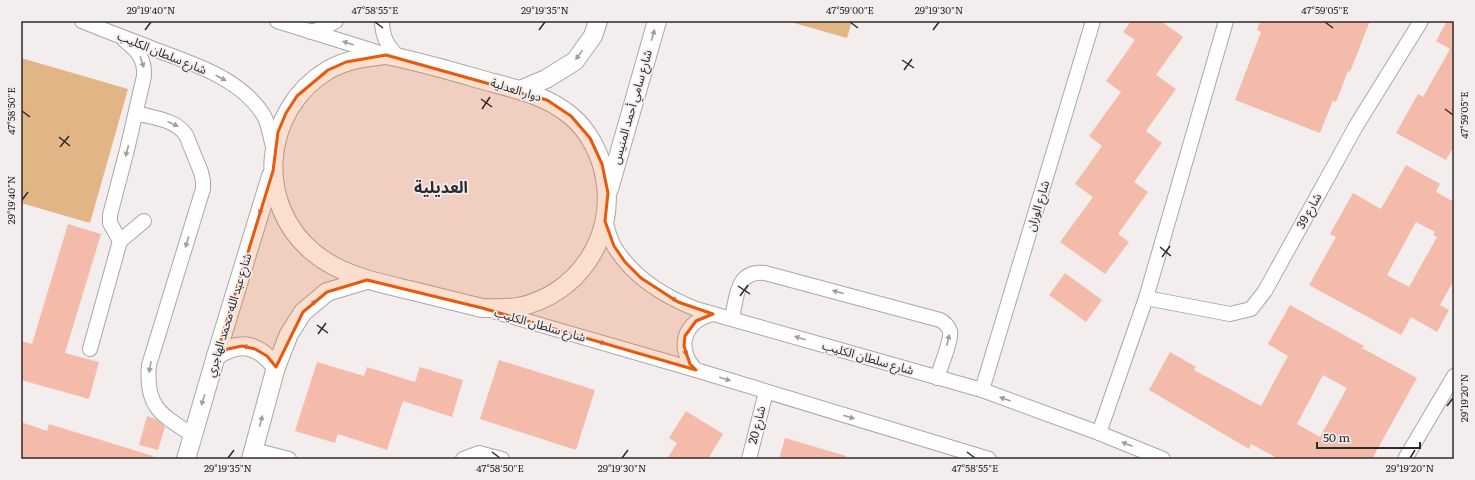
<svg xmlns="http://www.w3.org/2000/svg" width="1475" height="480" font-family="Literata,'Noto Sans Arabic',serif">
	<rect width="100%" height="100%" fill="#f3edee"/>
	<g fill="#e1b585">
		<path d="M 787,21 L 852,21 L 847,38 Z"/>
		<path d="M 21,58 L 128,89 L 90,223 L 21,203 Z"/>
	</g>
	<g fill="#f5bbaa" fill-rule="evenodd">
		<path d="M 1131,21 L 1161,21 L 1183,37 L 1156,75 L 1176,89 L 1146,131 L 1162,143 L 1134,182 L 1148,192 L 1118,234 L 1129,242 L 1105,274 L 1060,242 L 1093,197 L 1075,184 L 1102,146 L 1089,136 L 1121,92 L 1106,81 L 1135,40 L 1123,32 Z"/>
		<path d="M 1260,21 L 1370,21 L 1350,72 L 1348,71 L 1336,102 L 1333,100 L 1320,133 L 1235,100 L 1261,32 L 1257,30 Z"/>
		<path d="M 1447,21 L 1454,21 L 1454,146 L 1446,160 L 1396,133 L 1418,94 L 1423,97 L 1450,49 L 1436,41 Z"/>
		<path d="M 1406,165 L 1440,184 L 1436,192 L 1454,202 L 1454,280 L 1440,305 L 1449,310 L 1437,332 L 1411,317 L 1401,335 L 1309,285 L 1336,237 L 1330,234 L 1353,193 L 1381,209 ZM 1416,222 L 1435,232 L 1433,235 L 1437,237 L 1409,287 L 1387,275 Z"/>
		<path d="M 68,224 L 101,234 L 65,353 L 99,362 L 89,399 L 21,380 L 21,341 L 32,344 Z"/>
		<path d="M 1065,273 L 1102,300 L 1086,322 L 1049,295 Z"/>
		<path d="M 1290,305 L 1364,346 L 1362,348 L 1417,378 L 1372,459 L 1279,459 L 1251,444 L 1249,449 L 1149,390 L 1170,352 L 1196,367 L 1194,370 L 1261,406 L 1288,356 L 1268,344 ZM 1323,375 L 1347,388 L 1320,437 L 1297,424 Z"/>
		<path d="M 499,360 L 595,390 L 576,450 L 480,419 Z"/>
		<path d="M 317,362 L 364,376 L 367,367 L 415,382 L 420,367 L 463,380 L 452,417 L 403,401 L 387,450 L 338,434 L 335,443 L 295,431 Z"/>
		<path d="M 686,411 L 723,434 L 708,459 L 667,459 L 677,443 L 669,438 Z"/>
		<path d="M 147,416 L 156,419 L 165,427 L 158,450 L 139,445 Z"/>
		<path d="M 21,422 L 47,431 L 49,424 L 153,456 L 152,459 L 21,459 Z"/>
		<path d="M 785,438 L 846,456 L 846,459 L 779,459 Z"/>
	</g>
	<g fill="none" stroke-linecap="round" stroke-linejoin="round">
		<defs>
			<g id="minor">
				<path d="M 82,21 C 106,31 131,40 156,50 C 194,64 242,79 264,116 C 269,124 271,141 274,151"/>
				<path d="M 277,21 L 383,54"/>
				<path d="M 382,21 C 382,37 388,48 400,58"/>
				<path d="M 311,32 L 325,27 L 336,21"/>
				<path d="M 136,113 C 153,118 175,119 186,135 L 201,172 L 203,181 L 203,189 L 149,365 C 145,407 161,415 193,435"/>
				<path d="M 605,221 C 608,230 610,240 615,248 C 634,278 663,296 696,309 L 982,390 L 1099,433 L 1163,459"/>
				<path d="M 120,241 L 110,223 L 110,215 L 127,150 L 144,76 C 145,59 138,51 124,40"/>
				<path d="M 1146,298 L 1230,314 L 1251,309 L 1265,291 L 1356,126 L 1421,21"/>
				<path d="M 496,312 L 696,370 L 989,459"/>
				<path d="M 732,318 C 737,296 736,270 765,273 L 940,320 C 944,322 948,326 950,331 C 952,340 940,368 937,378"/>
				<path d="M 90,349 L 120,241 L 144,221"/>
				<path d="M 696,370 C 675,348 684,321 713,314"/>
				<path d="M 982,390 L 1093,21"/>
				<path d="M 1099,433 L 1146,298 L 1226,21"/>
				<path d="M 254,450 L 289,459"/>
				<path d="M 463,459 L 479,453 L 502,459"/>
				<path d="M 749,459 L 766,392"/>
				<path d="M 1405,459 L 1454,376"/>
			</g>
			<g id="major">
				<path d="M 386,55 C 417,61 448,70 479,79 C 511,88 545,94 571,116 C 589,131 601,155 605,178 C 616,237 578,295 518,307 C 506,309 494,308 482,308 C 458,302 433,296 409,290 C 375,282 341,275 314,253 C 254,204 262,110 328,70 C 346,60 365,57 386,55 Z"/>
				<path d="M 520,90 L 546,79 L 575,61 L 593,36 L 598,21"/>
				<path d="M 609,189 L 657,21"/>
				<path d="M 216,356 C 241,340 258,344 276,367"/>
				<path d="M 186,459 L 216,356 L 271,176"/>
				<path d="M 251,459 L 276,367 L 289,334 L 303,312 L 327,292 L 367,280"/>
			</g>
		</defs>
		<use href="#minor" stroke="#aca6a7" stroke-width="16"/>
		<use href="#major" stroke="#aca6a7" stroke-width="20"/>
		<use href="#minor" stroke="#fff" stroke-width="14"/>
		<use href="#major" stroke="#fff" stroke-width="18"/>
	</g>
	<defs><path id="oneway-solid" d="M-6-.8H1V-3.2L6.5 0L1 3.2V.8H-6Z"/></defs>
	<g fill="#a09f9f">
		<use href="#oneway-solid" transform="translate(653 35) rotate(-74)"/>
		<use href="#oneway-solid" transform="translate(348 43) rotate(-163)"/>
		<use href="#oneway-solid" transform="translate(579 55) rotate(126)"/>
		<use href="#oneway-solid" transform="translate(142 62) rotate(72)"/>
		<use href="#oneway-solid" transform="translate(221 78) rotate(28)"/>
		<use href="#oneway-solid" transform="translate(173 124) rotate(25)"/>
		<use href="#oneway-solid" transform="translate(127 151) rotate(105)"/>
		<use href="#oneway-solid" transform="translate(261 209) rotate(107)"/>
		<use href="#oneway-solid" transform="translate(187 242) rotate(107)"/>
		<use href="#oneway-solid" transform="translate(838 292) rotate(-165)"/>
		<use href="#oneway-solid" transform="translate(676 300) rotate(-152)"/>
		<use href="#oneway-solid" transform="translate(312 304) rotate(-40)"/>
		<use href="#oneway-solid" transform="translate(800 338) rotate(-163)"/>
		<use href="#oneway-solid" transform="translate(948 340) rotate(-78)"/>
		<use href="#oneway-solid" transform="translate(600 342) rotate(16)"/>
		<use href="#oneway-solid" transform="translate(248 347) rotate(-170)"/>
		<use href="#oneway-solid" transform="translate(685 350) rotate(82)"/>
		<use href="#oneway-solid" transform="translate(150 367) rotate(100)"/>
		<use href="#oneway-solid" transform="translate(725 379) rotate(17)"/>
		<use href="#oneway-solid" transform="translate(1005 399) rotate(-160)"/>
		<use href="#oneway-solid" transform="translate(203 400) rotate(106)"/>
		<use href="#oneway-solid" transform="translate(849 417) rotate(17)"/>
		<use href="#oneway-solid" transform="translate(261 421) rotate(-75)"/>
		<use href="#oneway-solid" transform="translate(1127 444) rotate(-159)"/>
	</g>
	<path fill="#e8590c" fill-opacity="0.2" stroke="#e8590c" stroke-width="3" stroke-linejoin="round" d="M 386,55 L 547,100 L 571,116 L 590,138 L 602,164 L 608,193 L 605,221 L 614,246 L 625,262 L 641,278 L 678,302 L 713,314 L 696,321 L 685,336 L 684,346 L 690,364 L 696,370 L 482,308 L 367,280 L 327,292 L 303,312 L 276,367 L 267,356 L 255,349 L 242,346 L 228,349 L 216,356 L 273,171 L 278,132 L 286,113 L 297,96 L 328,70 L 346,62 Z"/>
	<path fill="none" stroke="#2c2a2a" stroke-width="1.5" d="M 375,22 L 383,28M 850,22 L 858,28M 1325,22 L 1333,28M 145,30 L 151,22M 539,30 L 545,22M 933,30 L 939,22M 902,60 L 914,68M 904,70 L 912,59M 481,99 L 492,107M 482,109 L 490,97M 1445,109 L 1453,115M 22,111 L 30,117M 59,137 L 70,146M 60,147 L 69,136M 22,200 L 28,192M 1160,247 L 1171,256M 1162,257 L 1170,246M 738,286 L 750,294M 740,296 L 748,285M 317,325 L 328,333M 318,334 L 326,323M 1447,406 L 1453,398M 492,452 L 500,458M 967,452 L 975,458M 228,458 L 234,450M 622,458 L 628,450M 1410,458 L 1415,450"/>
	<g text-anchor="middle" stroke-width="3.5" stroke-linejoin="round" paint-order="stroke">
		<g font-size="12" fill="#2c2a2a" stroke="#f3edee">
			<text transform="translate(162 53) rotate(22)" y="4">شارع سلطان الكليب</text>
			<text transform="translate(516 90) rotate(17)" y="4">دوار العدلية</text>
			<text transform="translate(632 107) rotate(-74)" y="4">شارع سامي أحمد المنيس</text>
			<text transform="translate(1038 206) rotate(-73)" y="4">شارع الوزان</text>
			<text transform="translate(1309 211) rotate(-61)" y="4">شارع 39</text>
			<text transform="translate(229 315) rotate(-73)" y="4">شارع عبد الله محمد الهاجري</text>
			<text transform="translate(540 325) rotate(16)" y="4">شارع سلطان الكليب</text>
			<text transform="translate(868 358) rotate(16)" y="4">شارع سلطان الكليب</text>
			<text transform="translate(757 425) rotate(-76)" y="4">شارع 20</text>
		</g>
		<g font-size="16" font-weight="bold" fill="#2c2a2a" stroke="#f3edee">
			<text x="441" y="193">العديلية</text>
		</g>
	</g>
	<rect width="1475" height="480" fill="none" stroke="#f3edee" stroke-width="44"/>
	<path d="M1317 442v6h103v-6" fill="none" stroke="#2c2a2a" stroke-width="2"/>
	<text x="1323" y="442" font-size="12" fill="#2c2a2a" stroke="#f3edee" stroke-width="3" paint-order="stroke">50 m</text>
	<rect x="22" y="22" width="1431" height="436" fill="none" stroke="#2c2a2a" stroke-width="1.5"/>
	<g font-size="10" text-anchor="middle" fill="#2c2a2a">
		<text x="151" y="14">29°19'40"N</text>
		<text x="375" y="14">47°58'55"E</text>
		<text x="545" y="14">29°19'35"N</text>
		<text x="850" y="14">47°59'00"E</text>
		<text x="939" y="14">29°19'30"N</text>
		<text x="1325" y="14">47°59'05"E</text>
		<text transform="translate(11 111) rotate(-90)" y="4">47°58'50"E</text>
		<text transform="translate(1464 115) rotate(-90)" y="4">47°59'05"E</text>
		<text transform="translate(11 200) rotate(-90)" y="4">29°19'40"N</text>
		<text transform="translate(1464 398) rotate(-90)" y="4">29°19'20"N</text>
		<text x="228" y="472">29°19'35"N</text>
		<text x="500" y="472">47°58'50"E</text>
		<text x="622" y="472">29°19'30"N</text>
		<text x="975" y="472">47°58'55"E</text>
		<text x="1410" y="472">29°19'20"N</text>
	</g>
</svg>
